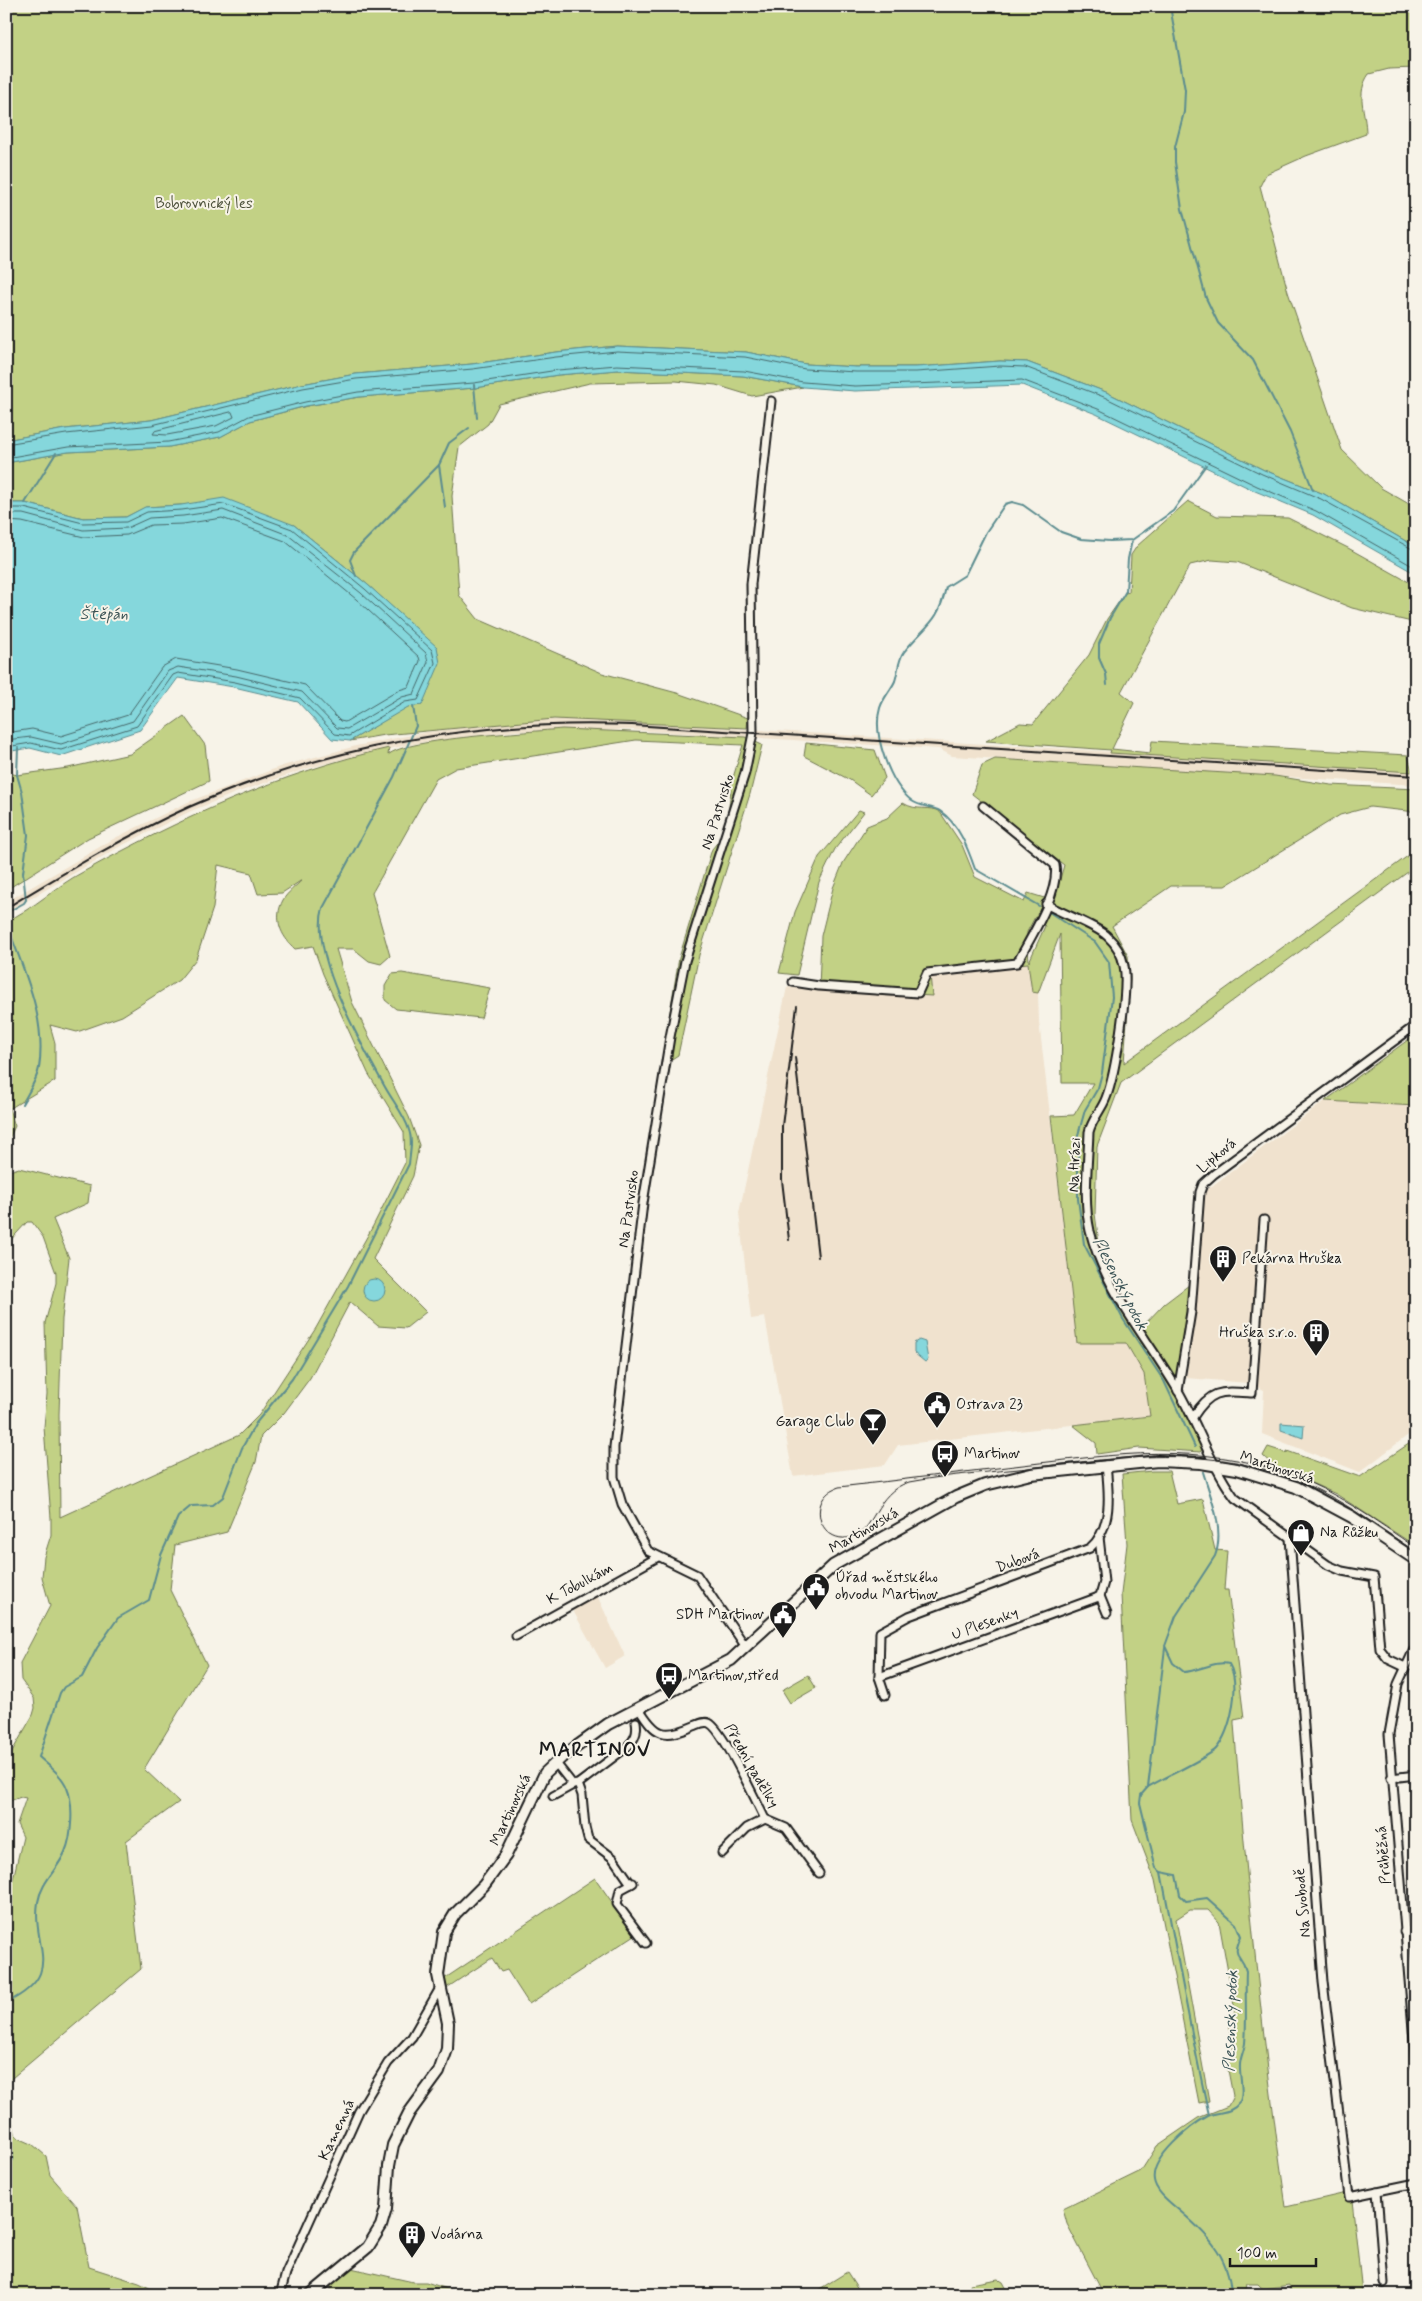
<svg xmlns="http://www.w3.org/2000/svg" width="1422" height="2301" viewBox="0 0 1422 2301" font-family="Mynerve,sans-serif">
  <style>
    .built { fill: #f0e2ce }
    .green { fill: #c2d185; stroke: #6f7650; fill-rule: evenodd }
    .water { fill: #85d7dc; stroke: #5b8c8f }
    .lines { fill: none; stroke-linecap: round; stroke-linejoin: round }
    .shore { stroke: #466769; stroke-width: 1 }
    .stream { stroke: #5b8c8f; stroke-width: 2 }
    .street-casing { stroke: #1c1c1c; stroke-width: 11 }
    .secondary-casing { stroke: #1c1c1c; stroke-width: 14 }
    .street { stroke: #f7f3e8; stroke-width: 7 }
    .secondary { stroke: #f7f3e8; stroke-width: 10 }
    .tram { stroke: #1c1c1c; stroke-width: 1 }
    .rail { stroke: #1c1c1c; stroke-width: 2 }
    .labels { text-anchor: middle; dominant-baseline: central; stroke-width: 4; stroke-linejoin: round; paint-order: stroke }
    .park-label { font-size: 15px; fill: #4e523c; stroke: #f7f3e8 }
    .street-label { font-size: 15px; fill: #1c1c1c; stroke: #f7f3e8 }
    .poi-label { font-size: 15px; fill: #1c1c1c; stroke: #f7f3e8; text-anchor: start }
    .water-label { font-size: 16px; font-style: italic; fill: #3c5456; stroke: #f7f3e8 }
    .district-label { font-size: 20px; font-weight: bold; letter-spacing: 1px; fill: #1c1c1c; stroke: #f7f3e8 }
  </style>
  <rect width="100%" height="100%" fill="#f7f3e8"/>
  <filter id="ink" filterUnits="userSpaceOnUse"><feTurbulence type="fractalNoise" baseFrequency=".02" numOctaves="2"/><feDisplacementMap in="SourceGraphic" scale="10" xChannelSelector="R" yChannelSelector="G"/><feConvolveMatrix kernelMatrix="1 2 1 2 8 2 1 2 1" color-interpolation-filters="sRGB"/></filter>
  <g filter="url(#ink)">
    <!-- built -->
    <g class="built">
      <polygon points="585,719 1416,771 1416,785 952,756 939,749 632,730 516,731 429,741 358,755 309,768 238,792 191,811 119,847 6,913 6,902 115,838 188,802 282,766 356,746 427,732 536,720"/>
      <polygon points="1029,963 1032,992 1038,993 1039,1022 1077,1342 1126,1343 1144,1374 1150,1416 898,1445 885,1465 793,1476 765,1317 751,1319 739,1213 787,987 931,996 929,974"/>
      <polygon points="1325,1101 1416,1106 1416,1429 1360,1472 1262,1434 1264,1390 1248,1383 1186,1378 1193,1332 1204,1192"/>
      <polygon points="596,1593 625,1656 605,1668 571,1607"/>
    </g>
    <!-- green -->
    <g class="green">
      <path d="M6 6H1416V68L1389 69 1369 74C1355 94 1366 111 1366 134L1306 156 1266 174 1260 186 1288 292 1342 450 1381 488 1416 508V547L1324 494 1264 470 1106 392 1027 362 1000 361 916 367H856L806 364 746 352 617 346 556 352 472 364 356 374 302 384 151 420 65 429 6 440Z"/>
      <polygon points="618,370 743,376 803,387 752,396 716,385 676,381 590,383 499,404 488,424 459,447 452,496 459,595 478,619 602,673 677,693 748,718 747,728 554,719 384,735 350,741 408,706 422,705 437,648 368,585 294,525 181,505 146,507 126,517 83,518 25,503 6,503 6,463 68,452 169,447 220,437 250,421 307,406 359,397 475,388 558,375"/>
      <polygon points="1188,501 1217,516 1288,518 1348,548 1416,586 1416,623 1352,608 1237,562 1212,560 1190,565 1121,692 1134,703 1112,749 1150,753 1152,741 1408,755 1412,772 1110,753 1111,750 986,741 1020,723 1033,724 1089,655 1107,619 1125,593 1129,592 1131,555 1137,546"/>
      <polygon points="184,716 205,745 209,781 88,838 6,890 6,772 17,775 68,768 130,754"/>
      <path d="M562 729 745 737 762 745 750 794 699 955 678 1055 661 1066 679 958 712 849 726 832 732 781 743 745 636 740 456 768 436 779 372 893 390 956 381 964 369 961 354 949H336L352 1002 409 1117 419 1145 413 1176 373 1259 426 1312 406 1328 378 1326 350 1302 310 1378 284 1413 261 1436 256 1462 227 1532 175 1545 170 1590 207 1665 144 1769 179 1802 126 1841 141 1969 6 2083V1893L13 1879 23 1837 17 1824 26 1798 21 1797 6 1802V1762L33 1715 35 1708 34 1698 21 1680 20 1663 50 1606 42 1577 44 1557 51 1535V1518L44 1427 47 1394 45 1323 56 1283V1273L43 1237 32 1222H27L6 1245V1172L19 1168 90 1186 88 1203 53 1219 69 1258 62 1319 59 1414 60 1517 239 1435 259 1415 316 1328 373 1226 405 1163 404 1132 368 1073 323 974 313 946 295 949C281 936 273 919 283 900 287 893 296 886 302 880L282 893 258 894 251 873 218 865 213 908 196 959 179 980 122 1016 77 1032 50 1025 55 1043V1081L9 1109 15 1126 6 1145V921C34 909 56 886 83 872 179 819 282 772 389 748L388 755C406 738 531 732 562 729Z"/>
      <polygon points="806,743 875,750 885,778 871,795 850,780 804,756"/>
      <path d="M995 759 1275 776 1331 785 1416 789V812L1370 807 1340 815 1225 886H1171L1112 926 1128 956 1130 978 1124 1063 1416 850V866L1121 1083 1097 1146 1095 1214 1101 1258 1141 1328 1164 1304 1189 1285 1186 1360 1177 1384 1202 1444 1201 1452 1139 1448 1097 1454 1096 1443 1073 1425 1150 1416 1144 1374 1126 1343H1077L1051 1116 1074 1115 1093 1083H1062L1060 934 1038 993 1032 992 1028 963 930 974 932 996 819 989 821 936 833 888 843 863 867 826 887 818 903 803C917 812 929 805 940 812L962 845 975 877 1024 902 1028 893 1054 901 1064 865 972 794 982 765ZM1035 917 1045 926 1029 962 1027 932Z"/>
      <polygon points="859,810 864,812 835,849 819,882 797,975 779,973 795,912 819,857"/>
      <polygon points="402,973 490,988 481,1018 396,1009 385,1000 385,986 392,974"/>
      <polygon points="1416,1034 1416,1106 1325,1101"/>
      <polygon points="1416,1439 1416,1535 1411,1543 1336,1494 1275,1467 1263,1456 1268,1447 1287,1453 1287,1451 1360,1477"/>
      <path d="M1152 1471H1169L1177 1504 1203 1499 1215 1550 1227 1551 1224 1590H1228L1244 1718 1234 1720V1724C1247 1886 1263 2046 1286 2207L1346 2193 1348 2200H1352L1362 2293 1365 2295H1291L1289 2285 1263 2289 1258 2284H1247L1245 2295H1108L1101 2289 1067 2224 1063 2209 1141 2171 1157 2146 1198 2118 1228 2106 1233 2096 1227 2065 1234 2054 1229 2022 1235 2011 1219 1922 1208 1910H1190L1176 1919 1209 2101 1199 2103 1155 1880 1132 1820 1121 1594 1127 1544 1122 1474Z"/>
      <polygon points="808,1675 816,1688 790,1703 782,1690"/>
      <polygon points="595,1878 635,1935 529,2004 507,1970 501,1972 492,1958 445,1989 444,1979"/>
      <polygon points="6,2094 16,2137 32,2144 46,2156 50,2175 77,2206 89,2267 139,2283 164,2295 8,2295 6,2278"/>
      <polygon points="351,2268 413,2282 426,2282 466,2295 331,2295 331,2285"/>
      <polygon points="847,2272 862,2295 810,2295"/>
      <polygon points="998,2279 1003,2282 1010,2295 966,2295 971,2294 970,2284"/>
    </g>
    <!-- water -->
    <g class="water">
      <polygon points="617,346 746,352 806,364 856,367 916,367 1000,361 1027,362 1106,392 1264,470 1324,494 1416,547 1416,574 1313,515 1255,491 1096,414 1022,385 855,391 803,387 743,376 618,370 558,375 475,388 359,397 306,406 250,421 220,437 169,447 68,452 6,463 6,440 65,429 151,420 302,384 356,374 472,364 556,352"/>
      <polygon points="224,498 294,525 368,585 437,647 440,663 422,705 408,707 350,741 332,739 298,702 234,687 178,678 140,730 61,756 30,748 6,752 6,503 25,503 83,518 126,517 145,507 181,505"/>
      <circle cx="374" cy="1290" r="11"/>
      <polygon points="919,1340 925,1342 928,1360 925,1362 914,1353 914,1343"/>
      <polygon points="1281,1423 1304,1425 1303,1438 1281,1430"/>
    </g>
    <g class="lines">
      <!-- shore -->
      <g class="shore">
        <polygon points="232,412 234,417 216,426 167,435 153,434 155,431"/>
        <polyline points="6,444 66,434 152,425 303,388 356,379 473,369 556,357 617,351 745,357 805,369 856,372 916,372 1000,366 1025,367 1104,397 1262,474 1321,499 1416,551"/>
        <polyline points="6,458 68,447 168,442 219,432 249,416 305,402 358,392 474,383 558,370 617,365 744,371 803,382 855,386 1022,380 1098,409 1257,486 1316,511 1416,568"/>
        <polyline points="6,508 24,508 83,523 126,522 147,512 182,510 224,504 292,529 365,589 432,650 435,663 418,700 405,702 349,736 335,734 300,698 235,682 178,673 173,675 137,726 61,750 31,743 6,747"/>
        <polyline points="6,514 23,514 83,530 127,528 149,518 183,516 223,510 288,535 361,593 426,653 428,662 414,694 402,697 347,729 337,728 302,692 236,676 178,667 168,671 133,721 61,744 31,737 6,740"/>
        <polyline points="6,521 22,522 84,537 127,535 151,525 183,524 222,518 285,541 356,599 419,657 420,661 409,687 399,690 345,722 340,721 305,685 237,669 176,659 162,667 128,715 61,736 32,729 6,733"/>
      </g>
      <!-- stream -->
      <g class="stream">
        <polyline points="1170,6 1185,90 1184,112 1175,147 1175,162 1182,209 1206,298 1218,323 1253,360 1290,432 1313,490"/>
        <polyline points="474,385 477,418"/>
        <polyline points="439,465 445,507"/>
        <polyline points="25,503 56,453"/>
        <polyline points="356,576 350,560 354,552 439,465 449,443 469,428"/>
        <polyline points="1107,685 1106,674 1099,658 1099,644 1110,618 1126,591 1128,559 1132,540"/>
        <path d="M1039 906 975 869C968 849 959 824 940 811 932 806 920 807 912 801 890 784 872 735 880 708 883 698 891 690 895 681 898 672 898 660 904 652 926 624 938 625 946 587L965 575 986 532 1005 504 1012 502 1023 505 1061 532 1081 539 1110 541 1132 540 1173 511 1206 465"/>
        <polyline points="1049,912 1095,942 1109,962 1112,997 1102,1073 1098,1088 1085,1110 1078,1135 1078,1199 1084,1244 1123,1319 1164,1381 1195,1447"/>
        <polyline points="6,913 24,903 26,900 23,873 28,835 22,792 17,775 18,748"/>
        <path d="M6 922C23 969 47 1017 39 1068 37 1080 28 1093 22 1104"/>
        <path d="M1203 1472C1211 1498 1225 1530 1215 1556L1176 1616 1165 1646 1173 1663 1184 1672C1199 1671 1217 1660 1229 1664 1241 1684 1231 1731 1216 1749 1210 1756 1160 1780 1148 1787L1141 1795 1140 1803 1156 1868 1161 1872 1176 1875 1180 1895 1186 1901 1207 1898 1236 1924 1241 1936C1231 1960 1241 1951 1246 1971 1245 1995 1247 2020 1245 2043 1244 2051 1240 2058 1240 2065 1239 2076 1245 2094 1239 2103 1231 2114 1219 2111 1208 2116 1191 2125 1150 2158 1154 2180 1155 2190 1167 2200 1174 2206 1204 2231 1230 2254 1231 2295"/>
        <polyline points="1148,1787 1165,1648"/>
        <path d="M1161 1872C1177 1953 1191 2035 1209 2115"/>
        <path d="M6 2003C67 1973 31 1948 38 1902 41 1882 58 1869 65 1852 72 1836 74 1804 67 1788 62 1775 49 1766 39 1757L60 1693 64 1687 82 1677 97 1648 118 1618 149 1600 161 1555 178 1517 191 1506 213 1505 223 1497 242 1448 256 1423 292 1379 348 1286 409 1164C410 1153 413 1141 409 1130 405 1116 392 1100 385 1087 362 1046 309 953 323 908L394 777 416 726 413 706"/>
        <polyline points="6,2129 13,2160"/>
      </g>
      <defs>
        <g id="street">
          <path d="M1046 904C1062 914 1096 925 1107 936 1116 944 1122 955 1124 966 1129 989 1115 1076 1106 1098 1101 1111 1092 1119 1089 1132 1088 1164 1083 1200 1090 1231 1105 1291 1150 1341 1180 1394 1199 1428 1212 1467 1235 1498L1328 1565 1342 1571 1374 1577 1380 1649 1388 1659 1405 1667"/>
          <path d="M793 982 819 986 918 993 927 973 1017 963C1030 938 1060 893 1055 865L983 806"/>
          <polyline points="1178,1391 1191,1312 1200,1192 1203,1184 1214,1174 1416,1025"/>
          <path d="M1193 1417C1211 1389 1221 1391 1252 1393L1264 1220"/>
          <polyline points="1290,1538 1323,1982 1349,2197 1416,2183"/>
          <polyline points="1100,1596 1107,1613"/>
          <polyline points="516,1636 658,1557"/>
          <polyline points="1416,1645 1398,1684 1389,1734 1416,2066"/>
          <polyline points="746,1647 697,1575 648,1551 622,1504 614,1477 614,1447 643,1203 670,1037 685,961 745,773 753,733 751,584 771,401"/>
          <polyline points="879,1677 1096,1598 1100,1596 1104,1582 1099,1537"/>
          <path d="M885 1695 879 1677 880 1632 909 1616 1090 1548C1113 1528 1109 1492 1106 1465"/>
          <path d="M639 1708C656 1736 664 1739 694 1726 699 1724 704 1721 709 1723 722 1728 757 1803 765 1819L786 1828 819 1873"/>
          <polyline points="555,1762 573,1785"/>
          <polyline points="1391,1778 1416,1775"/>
          <polyline points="578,1784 582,1795 585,1827 588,1839 613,1858 631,1884"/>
          <path d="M553 1796 573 1785 578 1784 627 1747C635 1740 638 1733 636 1722"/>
          <polyline points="722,1853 747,1828 765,1819"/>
          <polyline points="633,1883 620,1890 617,1904 646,1943"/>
          <polyline points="1404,1932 1416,1929"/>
          <polyline points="1377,2191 1384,2283"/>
          <polyline points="280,2295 286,2273 359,2111 388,2063 412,2037 440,1988"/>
        </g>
        <polyline id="secondary" points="310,2295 368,2247 381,2226 386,2209 389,2166 393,2145 409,2113 439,2072 447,2049 448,2023 438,1975 444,1932 455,1914 484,1885 506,1855 545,1773 562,1757 608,1724 731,1660 834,1565 956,1497 985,1485 1031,1474 1158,1461 1201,1463 1237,1469 1296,1487 1352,1517 1416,1560"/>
      </defs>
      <!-- street casing -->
      <use href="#street" class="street-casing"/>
      <!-- secondary casing -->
      <use href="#secondary" class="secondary-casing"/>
      <!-- street -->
      <use href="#street" class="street"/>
      <!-- secondary -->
      <use href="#secondary" class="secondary"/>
      <!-- tram -->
      <path class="tram" d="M1416 1548C1375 1520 1335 1491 1289 1474 1198 1442 1116 1454 1023 1465 962 1472 901 1480 839 1487 805 1498 819 1546 852 1537 875 1532 874 1493 909 1482 951 1474 995 1472 1037 1467 1137 1455 1226 1444 1320 1491 1354 1508 1384 1531 1416 1552"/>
      <!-- rail -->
      <g class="rail">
        <path d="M6 908C66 872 125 836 189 807 328 745 480 719 632 725L1416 776"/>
        <polyline points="795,1057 818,1257"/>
        <polyline points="789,1240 782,1180 782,1126 797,1006"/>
      </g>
    </g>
  </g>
  <!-- icons -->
  <defs>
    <symbol id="building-pin" viewBox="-11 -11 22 30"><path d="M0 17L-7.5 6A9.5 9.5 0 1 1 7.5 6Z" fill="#1c1c1c" stroke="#f7f3e8"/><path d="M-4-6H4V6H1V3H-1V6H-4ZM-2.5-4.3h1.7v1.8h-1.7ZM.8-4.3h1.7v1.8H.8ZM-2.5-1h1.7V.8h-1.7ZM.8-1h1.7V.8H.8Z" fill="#fff"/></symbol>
    <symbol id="civic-pin" viewBox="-11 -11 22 30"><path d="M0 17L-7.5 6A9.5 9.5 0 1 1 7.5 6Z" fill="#1c1c1c" stroke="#f7f3e8"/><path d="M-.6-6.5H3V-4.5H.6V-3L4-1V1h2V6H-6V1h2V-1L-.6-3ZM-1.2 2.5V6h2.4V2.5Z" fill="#fff"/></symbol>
    <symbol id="bar-pin" viewBox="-11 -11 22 30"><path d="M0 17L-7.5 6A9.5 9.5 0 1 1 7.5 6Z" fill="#1c1c1c" stroke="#f7f3e8"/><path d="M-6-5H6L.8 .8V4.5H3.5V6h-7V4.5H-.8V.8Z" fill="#fff"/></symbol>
    <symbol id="bus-pin" viewBox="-11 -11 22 30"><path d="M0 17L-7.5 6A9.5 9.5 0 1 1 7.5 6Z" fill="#1c1c1c" stroke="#f7f3e8"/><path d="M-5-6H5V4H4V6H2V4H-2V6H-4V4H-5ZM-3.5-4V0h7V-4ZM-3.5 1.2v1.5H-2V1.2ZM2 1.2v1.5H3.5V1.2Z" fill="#fff"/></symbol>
    <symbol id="shop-pin" viewBox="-11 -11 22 30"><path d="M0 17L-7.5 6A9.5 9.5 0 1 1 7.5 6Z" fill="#1c1c1c" stroke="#f7f3e8"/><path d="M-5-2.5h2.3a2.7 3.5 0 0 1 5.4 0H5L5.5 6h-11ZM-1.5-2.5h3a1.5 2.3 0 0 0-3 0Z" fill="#fff"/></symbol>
  </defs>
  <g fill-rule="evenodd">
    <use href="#building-pin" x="1207" y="1243" width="32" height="43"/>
    <use href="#building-pin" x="1300" y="1317" width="32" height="43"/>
    <use href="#civic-pin" x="921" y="1389" width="32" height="43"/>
    <use href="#bar-pin" x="857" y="1406" width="32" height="43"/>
    <use href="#bus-pin" x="929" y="1438" width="32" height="43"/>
    <use href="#shop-pin" x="1285" y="1517" width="32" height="43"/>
    <use href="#civic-pin" x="800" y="1571" width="32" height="43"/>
    <use href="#civic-pin" x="767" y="1599" width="32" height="43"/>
    <use href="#bus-pin" x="653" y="1660" width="32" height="43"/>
    <use href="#building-pin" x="396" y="2219" width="32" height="43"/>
  </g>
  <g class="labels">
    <!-- park labels -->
    <g class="park-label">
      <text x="204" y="204">Bobrovnický les</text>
    </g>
    <!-- street labels -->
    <g class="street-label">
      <text transform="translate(718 812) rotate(-72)">Na Pastvisko</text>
      <text transform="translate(1217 1156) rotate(-40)">Lipková</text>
      <text transform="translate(1075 1165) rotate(-88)">Na Hrázi</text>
      <text transform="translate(629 1209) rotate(-82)">Na Pastvisko</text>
      <text transform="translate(1277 1468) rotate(18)">Martinovská</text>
      <text transform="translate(864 1531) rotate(-30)">Martinovská</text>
      <text transform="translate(1018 1561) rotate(-20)">Dubová</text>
      <text transform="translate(580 1584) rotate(-28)">K Tobulkám</text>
      <text transform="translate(985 1624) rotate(-20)">U Plesenky</text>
      <text transform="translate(751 1766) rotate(60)">Přední padělky</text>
      <text transform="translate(511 1810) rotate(-65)">Martinovská</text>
      <text transform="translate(1384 1855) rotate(-95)">Průběžná</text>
      <text transform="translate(1303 1903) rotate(-95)">Na Svobodě</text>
      <text transform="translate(337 2130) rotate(-65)">Kamenná</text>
    </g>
    <!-- poi labels -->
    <g class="poi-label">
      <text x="1242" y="1259">Pekárna Hruška</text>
      <text x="1297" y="1333" text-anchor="end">Hruška s.r.o.</text>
      <text x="956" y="1405">Ostrava 23</text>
      <text x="854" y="1422" text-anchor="end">Garage Club</text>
      <text x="964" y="1454">Martinov</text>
      <text x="1320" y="1533">Na Růžku</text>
      <text x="835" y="1578">Úřad městského<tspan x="835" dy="17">obvodu Martinov</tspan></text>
      <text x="764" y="1615" text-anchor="end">SDH Martinov</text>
      <text x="688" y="1676">Martinov,střed</text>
      <text x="431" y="2235">Vodárna</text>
    </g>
    <!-- water labels -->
    <g class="water-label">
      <text x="104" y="614">Štěpán</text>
      <text transform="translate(1120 1284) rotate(63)">Plesenský potok</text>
      <text transform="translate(1231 2021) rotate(-88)">Plesenský potok</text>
    </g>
    <!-- district labels -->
    <g class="district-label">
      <text x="595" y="1750">MARTINOV</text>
    </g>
  </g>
  <!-- margin -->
  <rect width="1422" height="2301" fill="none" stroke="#f7f3e8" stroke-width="25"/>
  <rect x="12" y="12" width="1397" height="2276" fill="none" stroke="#1c1c1c" stroke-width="2" filter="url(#ink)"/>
  <!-- scale -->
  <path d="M1230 2258v8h86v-8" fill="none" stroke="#1c1c1c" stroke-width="2.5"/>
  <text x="1237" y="2258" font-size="15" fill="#1c1c1c" stroke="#f7f3e8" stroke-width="4" paint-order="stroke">100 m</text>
</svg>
